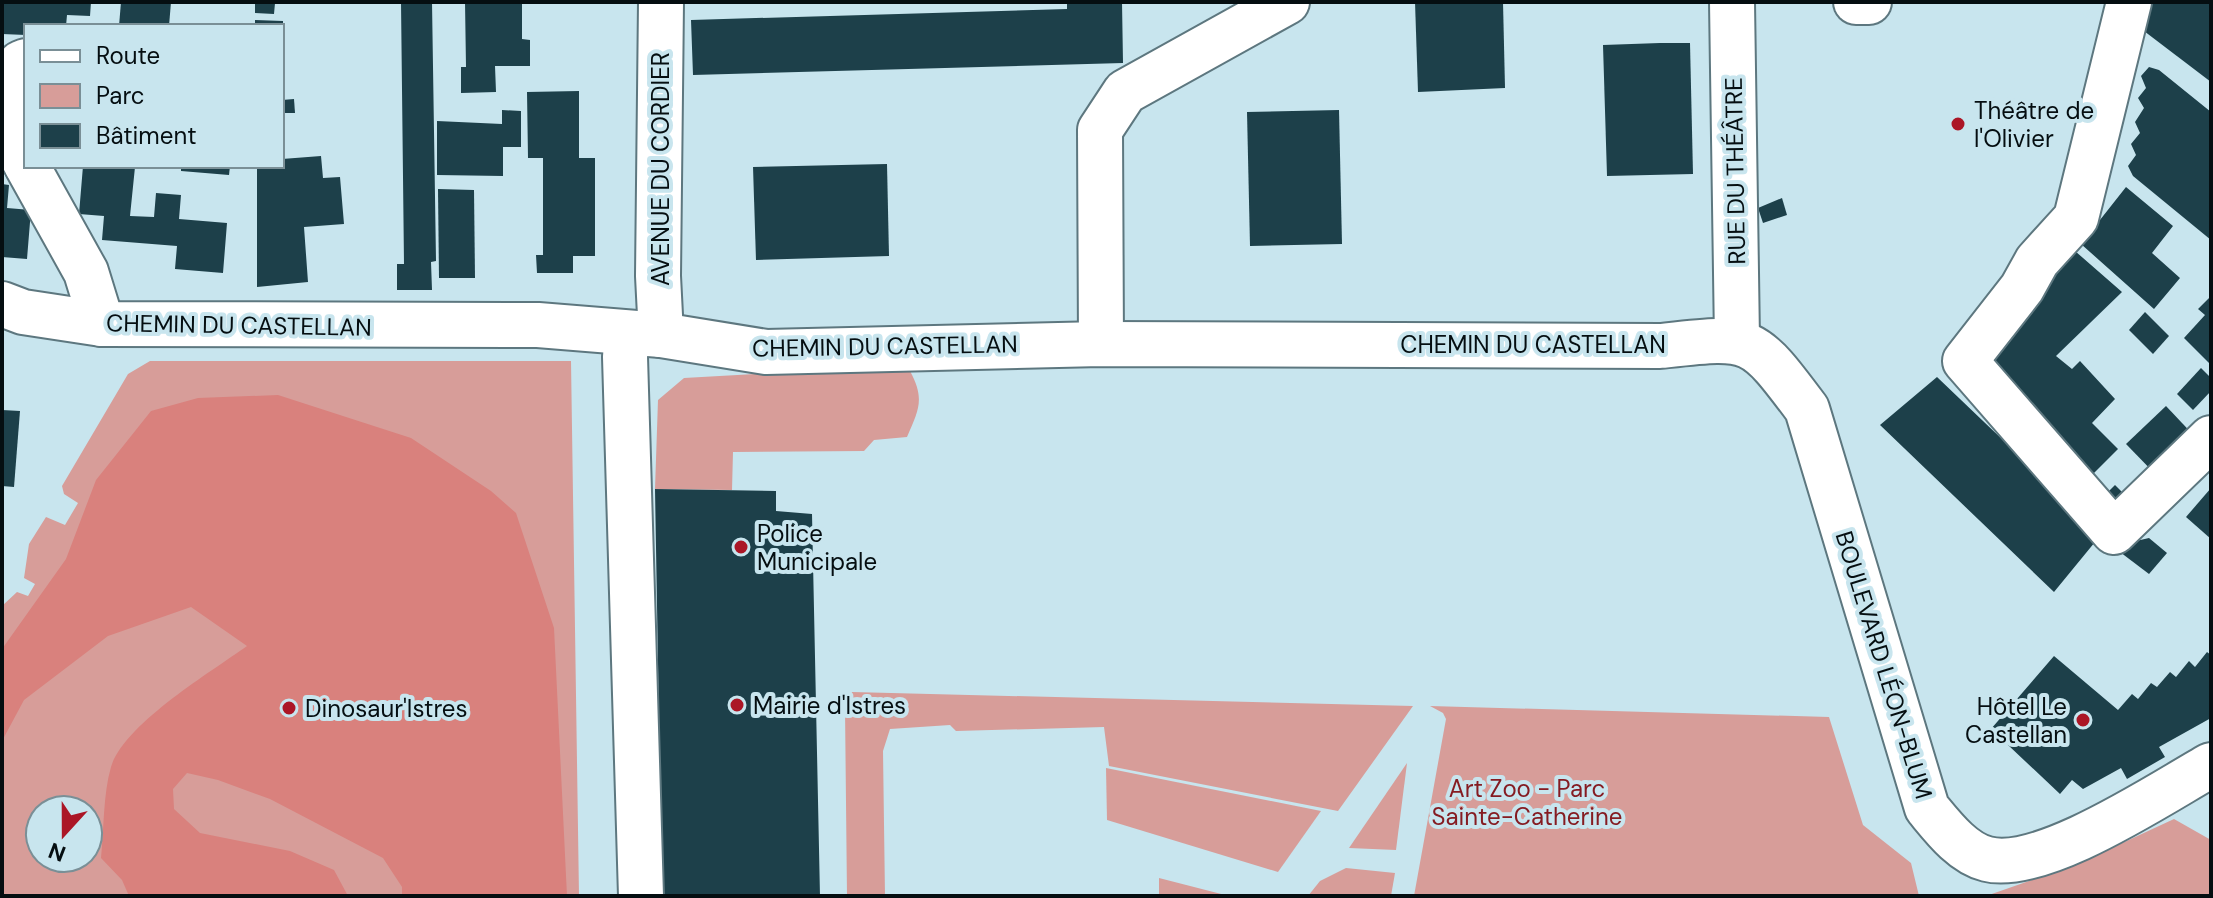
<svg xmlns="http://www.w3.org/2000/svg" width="2213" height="898" viewBox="0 0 2213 898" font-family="'DM Sans',sans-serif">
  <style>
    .green { fill: #d79d99; fill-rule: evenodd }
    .forest { fill: #d9817d }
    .building { fill: #1d404a }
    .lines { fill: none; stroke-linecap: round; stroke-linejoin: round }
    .minor-casing { stroke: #5d777f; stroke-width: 48 }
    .minor { stroke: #fff; stroke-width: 44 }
    .poi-dot { fill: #ab1626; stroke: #c8e5ee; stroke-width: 3 }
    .labels { text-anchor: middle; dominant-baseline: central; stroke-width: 8; stroke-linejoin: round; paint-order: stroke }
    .poi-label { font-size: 24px; fill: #050e11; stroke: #c8e5ee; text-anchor: start }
    .street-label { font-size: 24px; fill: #050e11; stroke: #c8e5ee }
    .park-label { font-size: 24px; fill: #851c22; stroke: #c8e5ee }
  </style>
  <rect width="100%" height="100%" fill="#c8e5ee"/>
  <!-- green -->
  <g class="green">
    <path d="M150 361H571L579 896H2V606L17 592 28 596 35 584 24 578 29 544 46 517 65 525 78 503 64 494 62 486 128 374ZM40 810H88V858H40Z"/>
    <path d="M879 367 910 371C925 399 919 409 907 437L874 440 864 451 733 452 732 490 655 489 658 400 684 378Z"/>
    <polygon points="852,692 1413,706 1338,811 1109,766 1104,727 956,731 950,725 890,729 883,751 885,896 847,896 845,708"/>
    <polygon points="1430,706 1829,717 1863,825 1911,863 1919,896 1414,896 1446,719 1443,713"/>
    <polygon points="1407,763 1396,850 1349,848"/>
    <polygon points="1106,768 1321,811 1278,872 1107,820"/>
    <polygon points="2174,819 2211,840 2211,896 1986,896 2075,865"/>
    <polygon points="1346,868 1395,873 1391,896 1308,896 1320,881"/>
    <polygon points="1159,878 1229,896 1159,896"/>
  </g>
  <!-- forest -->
  <path class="forest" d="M278 395 411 438 491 491 516 513 554 628 567 896H402V887L383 858 270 799 218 780 187 773 173 789 174 809 200 833 290 851 334 870 348 896H129L122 880 101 858C104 830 103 794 111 767 124 724 211 672 247 646L191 607 108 636 24 700 2 741V649L66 559 96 480 151 411 198 398Z"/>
  <!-- building -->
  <g class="building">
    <polygon points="2,2 91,2 90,16 67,15 66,26 26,26 26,35 2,34"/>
    <polygon points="121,2 171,2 169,26 119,26"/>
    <polygon points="401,2 432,2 436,261 431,262 432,290 397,290 397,264 404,264"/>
    <polygon points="465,2 522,2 522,39 530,40 530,66 495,66 496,92 461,93 461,67 466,67"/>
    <polygon points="1067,2 1122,2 1123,63 693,75 691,20 1067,9"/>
    <polygon points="1415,2 1503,2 1505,88 1418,92"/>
    <polygon points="2148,2 2211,2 2211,82 2144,31"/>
    <polygon points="255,3 275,3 274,14 255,13"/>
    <polygon points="255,20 283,21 283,26 255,26"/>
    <polygon points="1660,43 1690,43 1693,174 1607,176 1603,45"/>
    <polygon points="2149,67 2159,70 2211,112 2211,240 2133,176 2128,166 2136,155 2131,144 2140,133 2135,122 2144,108 2138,98 2146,88 2141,76"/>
    <polygon points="579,91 579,158 595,158 595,256 573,256 573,273 537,273 536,255 543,255 543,158 528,158 527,92"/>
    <polygon points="294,99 295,113 282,113 282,100"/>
    <polygon points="502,110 521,111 521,147 503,147 503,176 437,175 437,121 502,124"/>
    <polygon points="1339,110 1342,244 1250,246 1247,112"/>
    <polygon points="321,156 323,178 340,177 344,224 304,227 308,282 257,287 257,167 282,166 282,159"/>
    <polygon points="887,164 889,256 756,260 753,167"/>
    <polygon points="83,166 135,167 130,216 154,217 156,193 181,195 179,219 227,223 223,273 175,269 177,246 102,240 104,216 79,214"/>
    <polygon points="181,166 230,166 229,175 181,171"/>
    <polygon points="2,184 9,185 7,208 31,210 27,259 2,257"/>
    <polygon points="2126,187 2173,226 2152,253 2180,278 2154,309 2081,244"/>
    <polygon points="438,189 474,190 475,278 439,278"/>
    <polygon points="1782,198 1787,215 1763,223 1758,208"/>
    <polygon points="2075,251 2122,292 2056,356 2072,369 2080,361 2115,399 2092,423 2118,449 2085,482 1986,355"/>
    <polygon points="2211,296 2211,365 2184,338 2205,315 2198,309"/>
    <polygon points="2145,312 2169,336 2153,354 2129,330"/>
    <polygon points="2201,368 2211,378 2211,391 2193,410 2177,394"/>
    <polygon points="1937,377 2073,507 2104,531 2054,592 1880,425"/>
    <polygon points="2166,406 2199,441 2160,479 2126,444"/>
    <polygon points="2,410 20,411 14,487 2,486"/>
    <polygon points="2115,485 2134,504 2101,499"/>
    <polygon points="2211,488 2211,539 2186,517"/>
    <polygon points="655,489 776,491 776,511 812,514 820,896 662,896"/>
    <polygon points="2149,538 2167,553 2149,574 2116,549 2119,545"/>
    <polygon points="2207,652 2211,655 2211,718 2159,747 2165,757 2127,779 2121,768 2083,789 2072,780 2060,794 1991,729 2054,656 2118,710 2132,694 2138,699 2151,683 2157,687 2170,672 2176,677 2189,661 2195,667"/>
  </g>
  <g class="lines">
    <defs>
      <g id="minor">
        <polyline points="1732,2 1737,340"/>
        <polyline points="1856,2 1869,2"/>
        <polyline points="2129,2 2076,218 2037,261 2022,288 1965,361 2114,532 2211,438"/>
        <polyline points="26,61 21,63 10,135 26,164"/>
        <polyline points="27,166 86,272 102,324"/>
        <path d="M2 304 23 312 102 324 538 325 661 335 766 352 1101 344 1660 346C1752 336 1751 334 1807 409L1927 808C1942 826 1962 853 1987 859 2042 873 2161 793 2211 765"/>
        <polyline points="627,334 625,357 641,896"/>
        <polyline points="661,335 658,276 661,2"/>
        <polyline points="1101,344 1100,130 1125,92 1287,2"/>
      </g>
    </defs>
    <!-- minor casing -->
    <use href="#minor" class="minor-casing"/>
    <!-- minor -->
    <use href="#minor" class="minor"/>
  </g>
  <!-- markers -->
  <g class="poi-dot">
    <circle cx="1958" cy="124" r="8"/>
    <circle cx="741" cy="547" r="8"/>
    <circle cx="737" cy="705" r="8"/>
    <circle cx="289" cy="708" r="8"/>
    <circle cx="2083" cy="720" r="8"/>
  </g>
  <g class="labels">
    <!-- poi labels -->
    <g class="poi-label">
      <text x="1974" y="110">Théâtre de<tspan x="1974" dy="28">l'Olivier</tspan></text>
      <text x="757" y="533">Police<tspan x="757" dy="28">Municipale</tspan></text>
      <text x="753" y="705">Mairie d'Istres</text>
      <text x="2067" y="706" text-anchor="end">Hôtel Le<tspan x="2067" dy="28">Castellan</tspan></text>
      <text x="305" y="708">Dinosaur'Istres</text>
    </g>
    <!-- street labels -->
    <g class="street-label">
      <text transform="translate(660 169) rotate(-90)">AVENUE DU CORDIER</text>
      <text transform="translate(1735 171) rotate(-91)">RUE DU THÉÂTRE</text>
      <text transform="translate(239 325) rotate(1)">CHEMIN DU CASTELLAN</text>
      <text x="1533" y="344">CHEMIN DU CASTELLAN</text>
      <text transform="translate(885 346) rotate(-1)">CHEMIN DU CASTELLAN</text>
      <text transform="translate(1884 665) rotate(73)">BOULEVARD LÉON-BLUM</text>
    </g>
    <!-- park labels -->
    <g class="park-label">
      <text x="1527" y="788">Art Zoo - Parc<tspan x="1527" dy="28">Sainte-Catherine</tspan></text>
    </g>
  </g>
  <!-- border -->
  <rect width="2213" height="898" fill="none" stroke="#050e11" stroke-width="8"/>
  <!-- legend -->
  <rect x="24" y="24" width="260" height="144" fill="#c8e5ee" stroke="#7a8f96" stroke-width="2"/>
  <rect x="40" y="50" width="40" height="12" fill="#ffffff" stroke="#7a8f96" stroke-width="2"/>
  <text x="96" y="64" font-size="24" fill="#050e11">Route</text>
  <rect x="40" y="84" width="40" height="24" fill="#d79d99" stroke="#7a8f96" stroke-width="2"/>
  <text x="96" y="104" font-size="24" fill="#050e11">Parc</text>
  <rect x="40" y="124" width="40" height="24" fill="#1d404a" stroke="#7a8f96" stroke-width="2"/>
  <text x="96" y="144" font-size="24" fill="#050e11">Bâtiment</text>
  <!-- north arrow -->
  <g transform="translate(64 834) rotate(201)"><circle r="38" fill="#c8e5ee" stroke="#7a8f96" stroke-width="2"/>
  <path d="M0-6L14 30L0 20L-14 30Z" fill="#ab1626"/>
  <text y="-12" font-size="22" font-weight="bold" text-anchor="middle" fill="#050e11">N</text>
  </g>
</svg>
